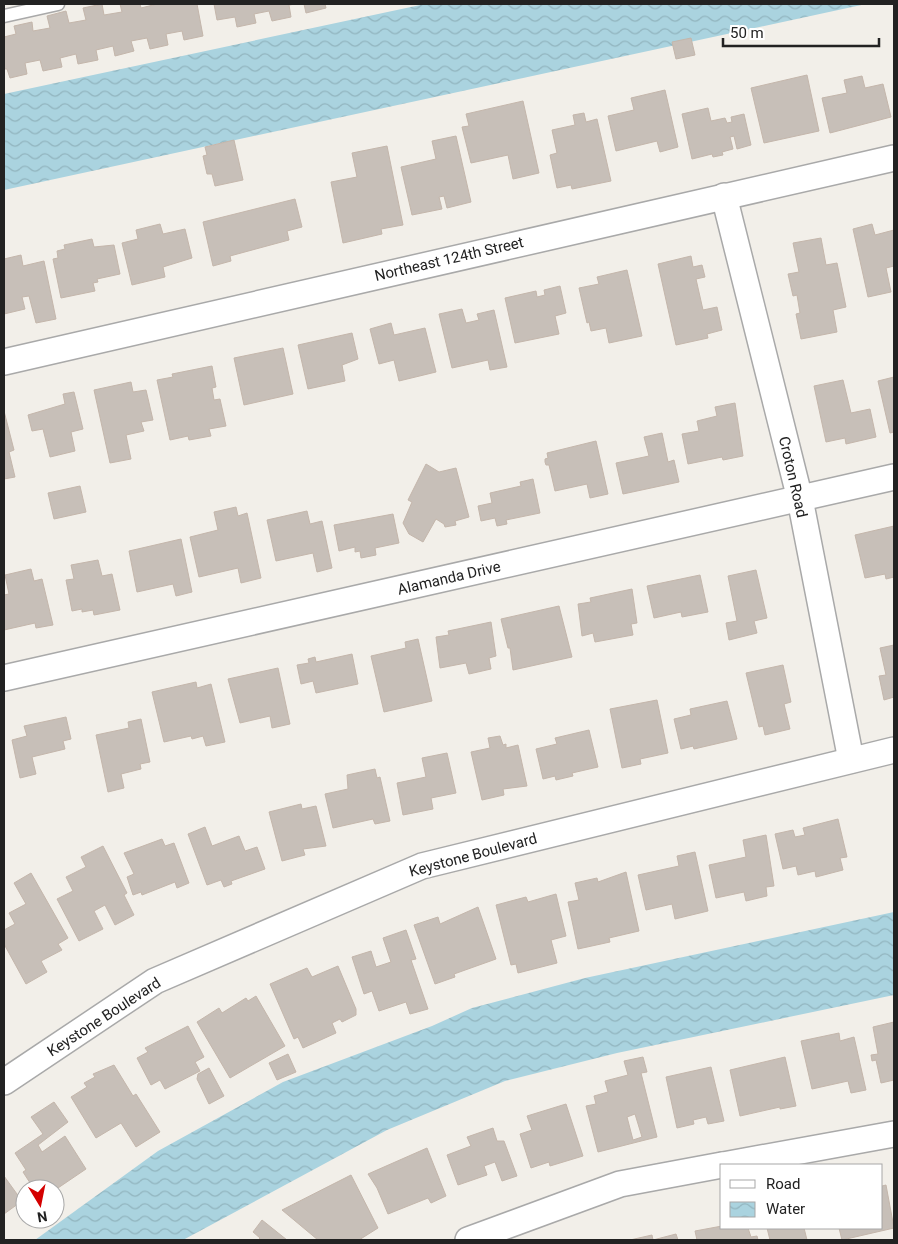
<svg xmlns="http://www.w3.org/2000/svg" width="898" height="1244" viewBox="0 0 898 1244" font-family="Roboto,sans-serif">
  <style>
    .water { fill: url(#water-waves) }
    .building { fill: #c7bfb8; stroke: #c4b6ab; fill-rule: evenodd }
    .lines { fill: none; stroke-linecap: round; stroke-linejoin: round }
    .lane-casing { stroke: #a9a9a9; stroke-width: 15 }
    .street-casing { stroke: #a9a9a9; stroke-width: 28 }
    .lane { stroke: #fff; stroke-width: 12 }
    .street { stroke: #fff; stroke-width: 25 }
    .labels { text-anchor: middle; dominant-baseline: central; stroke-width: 4; stroke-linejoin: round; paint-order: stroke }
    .street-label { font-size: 15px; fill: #222; stroke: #fff }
  </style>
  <defs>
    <pattern id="water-waves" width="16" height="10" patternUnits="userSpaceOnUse" patternTransform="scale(1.25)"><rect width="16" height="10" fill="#aad3df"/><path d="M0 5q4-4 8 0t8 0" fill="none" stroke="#92b5bf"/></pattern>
  </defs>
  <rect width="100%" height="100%" fill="#f2efe9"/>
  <!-- water -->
  <g class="water">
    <polygon points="425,4 866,4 4,190 4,94"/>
    <polygon points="894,912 894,995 617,1053 505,1081 387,1130 183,1240 35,1240 158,1151 283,1082 432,1026 472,1008 585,978"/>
  </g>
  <!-- building -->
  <g class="building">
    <polygon points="102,4 104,15 122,12 120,4 140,4 141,8 157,4 197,4 203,36 184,40 182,31 166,34 168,45 150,49 147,38 131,41 134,51 115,56 113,46 96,50 98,60 78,64 76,54 60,58 62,67 43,71 40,60 25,63 27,74 10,78 7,69 4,69 4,37 16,34 14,26 32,22 33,31 50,28 47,16 66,11 69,23 86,20 83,8"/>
    <polygon points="214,4 295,4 289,5 291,17 272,21 269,11 254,14 256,23 237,27 235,17 217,20"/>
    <polygon points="304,4 325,4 326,8 306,13"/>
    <polygon points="691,38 695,55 676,59 672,42"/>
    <polygon points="807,75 819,131 764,143 751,88"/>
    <polygon points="862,76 865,88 883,84 891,117 830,133 822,98 847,93 844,80"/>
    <polygon points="665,90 678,147 660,152 657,141 616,151 608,116 634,110 631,98"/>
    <polygon points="523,101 539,173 513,179 508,155 471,163 462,127 469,126 466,114"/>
    <polygon points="708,108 711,121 725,118 727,123 732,122 731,117 744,114 751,145 737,149 734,136 730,137 733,149 722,152 723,155 713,157 712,154 692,159 682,114"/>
    <polygon points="584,113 586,122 597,119 611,181 572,189 571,185 557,188 550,155 557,153 552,130 575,125 573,115"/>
    <polygon points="456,136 471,202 447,208 444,196 439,197 442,209 412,215 401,167 436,159 432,141"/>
    <polygon points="234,140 243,180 215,186 212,174 207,174 203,156 207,155 205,147"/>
    <polygon points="387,146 403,225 381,229 382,234 343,243 331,182 357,177 352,153"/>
    <polygon points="295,199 302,227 287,231 289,240 230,256 231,261 213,266 203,222"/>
    <polygon points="160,224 163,234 185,229 192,258 163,267 165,277 132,285 122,243 138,239 136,230"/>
    <polygon points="872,224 875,235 894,230 894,266 886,268 891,292 868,297 853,229"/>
    <polygon points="821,238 826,265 837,263 846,307 833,310 837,332 801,339 796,314 800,313 797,295 793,296 788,274 799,272 793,243"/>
    <polygon points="92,239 94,247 114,245 120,274 97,279 98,282 93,283 95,291 61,298 53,259 58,258 57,251 65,249 64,245"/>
    <polygon points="21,255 23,266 44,261 56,319 36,323 29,296 22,297 25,309 4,314 4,259"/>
    <polygon points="691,256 693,267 702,265 705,277 696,279 703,310 717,307 722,330 707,334 708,338 676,345 658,264"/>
    <polygon points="627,270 642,336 609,343 606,328 591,331 589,322 587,323 579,288 599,284 597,277"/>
    <polygon points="560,286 566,313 555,316 559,334 515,343 505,298 536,291 537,297 545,295 544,290"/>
    <polygon points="462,309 466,323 479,320 477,314 494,310 507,367 490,370 488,360 452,368 439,314"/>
    <polygon points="391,323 394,335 425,328 436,372 399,381 394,360 379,364 370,329"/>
    <polygon points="352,333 358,359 342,365 345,381 308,389 298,345"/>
    <polygon points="283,348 293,394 244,405 234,358"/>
    <polygon points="212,366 216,387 212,388 214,400 220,399 226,426 209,429 211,436 189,440 188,436 170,440 157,380 173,377 172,374"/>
    <polygon points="894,377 894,432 890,433 878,381"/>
    <polygon points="843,380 851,413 870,409 876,437 846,444 845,438 826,442 814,386"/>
    <polygon points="131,382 133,392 146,390 153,420 141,422 144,431 126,435 131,459 110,463 94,390"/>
    <polygon points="74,392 83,429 71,432 75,451 50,457 43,429 32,431 28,415 65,404 63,394"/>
    <polygon points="735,403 743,456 723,460 722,457 688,464 682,434 699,431 697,421 717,416 715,407"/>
    <polygon points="4,411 14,450 9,452 15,477 4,479"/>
    <polygon points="662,433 668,462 674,460 679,482 623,494 616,463 649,456 644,437"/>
    <polygon points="596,441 608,494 590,498 587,484 555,491 549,465 546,465 545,462 545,459 548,458 547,453"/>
    <polygon points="426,464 439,472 456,468 469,517 455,521 456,525 445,527 444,524 436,519 423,542 409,534 403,523 412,502 408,500"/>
    <polygon points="533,479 540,513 506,520 507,524 497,526 495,518 481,521 478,506 492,503 490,493 521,486 520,482"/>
    <polygon points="80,486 86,512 54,519 48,493"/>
    <polygon points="236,507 238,516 247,513 261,578 241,583 238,568 199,577 190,537 218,530 214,512"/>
    <polygon points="307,511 310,524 322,521 332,568 317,572 313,553 276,561 267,520"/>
    <polygon points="393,514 399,543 375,548 376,555 361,558 360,551 355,552 355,547 339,551 334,525"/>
    <polygon points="894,526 894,577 886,579 885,574 865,578 855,535"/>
    <polygon points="181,539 192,592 176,596 173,584 137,592 129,551"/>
    <polygon points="98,560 102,576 112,574 120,610 94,615 93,610 82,612 82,609 72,611 66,580 74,579 71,565"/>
    <polygon points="31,569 34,581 42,579 53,625 36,628 35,623 4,630 4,595 9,594 5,575"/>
    <polygon points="756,570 767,618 754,621 757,633 729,640 726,623 737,621 728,576"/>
    <polygon points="700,575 708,612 682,617 681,612 654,618 647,586"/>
    <polygon points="632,589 637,623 631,624 633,635 595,642 593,633 582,636 578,604 591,602 590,598"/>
    <polygon points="559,606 572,657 513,670 510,648 508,648 501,619"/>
    <polygon points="491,622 496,656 489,658 491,669 469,674 466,663 440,668 436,637 449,635 448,631"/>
    <polygon points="418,639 432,701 384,712 371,656 406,648 405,642"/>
    <polygon points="894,645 894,697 884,700 879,676 886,675 880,648"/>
    <polygon points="352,654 358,684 316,693 313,681 301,684 297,665 309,663 308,659 315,657 316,662"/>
    <polygon points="783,665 791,702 784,704 790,729 765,735 763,726 759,727 746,673"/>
    <polygon points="278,668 290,724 272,728 270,716 240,723 228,679"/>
    <polygon points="196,682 197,688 211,684 225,742 206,746 203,736 192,739 191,736 164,742 152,692"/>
    <polygon points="657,700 668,753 640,759 641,764 622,768 610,709"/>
    <polygon points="727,701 737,739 694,749 693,746 681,749 674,719 691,715 690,709"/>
    <polygon points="66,717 71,739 63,741 65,749 32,757 36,774 20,778 12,740 27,736 24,726"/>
    <polygon points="141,719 150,762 140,764 141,769 121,774 124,788 108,792 96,735 129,728 128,722"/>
    <polygon points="589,730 598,767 572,773 573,776 556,780 555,776 543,779 536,749 557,744 555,738"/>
    <polygon points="500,736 503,745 506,744 506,748 518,745 527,786 503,789 504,795 482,800 471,752 490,748 488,738"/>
    <polygon points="447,753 456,793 431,798 433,809 403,815 397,783 426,777 422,758"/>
    <polygon points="375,769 377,778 380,777 390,821 375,824 373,819 333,828 325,794 348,789 347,775"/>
    <polygon points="301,804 302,809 316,806 326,846 303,849 305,855 282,861 269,812"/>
    <polygon points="838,819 847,857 840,858 843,870 816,877 815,871 798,875 796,866 783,869 775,834 793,830 795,837 805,835 803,828"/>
    <polygon points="205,827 212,846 239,836 245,851 257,847 265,869 231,881 232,884 224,887 221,880 207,885 188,834"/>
    <polygon points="766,835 774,886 766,887 767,896 746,901 744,892 716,898 709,865 746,857 743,840"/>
    <polygon points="162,839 165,846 174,843 189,883 177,888 175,882 142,895 141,892 133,895 127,877 134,874 124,853"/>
    <polygon points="103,846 127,893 124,895 134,915 115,925 105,905 94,911 103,929 79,941 57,899 73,891 66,877 86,867 81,857"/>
    <polygon points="695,852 708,911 675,919 672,904 646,910 638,875 679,866 677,856"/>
    <polygon points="626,872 639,931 609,938 610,942 578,949 568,902 579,900 575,883 597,878 598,882"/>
    <polygon points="31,873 68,938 58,944 62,950 41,961 47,972 26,984 4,944 4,930 15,924 9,913 26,904 14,883"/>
    <polygon points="556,894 566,936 551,940 557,963 518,973 516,964 511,965 496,905 526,897 528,902"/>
    <polygon points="478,907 496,959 454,974 455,977 435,984 414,925 438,917 440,924"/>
    <polygon points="406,930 416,959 411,960 428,1009 410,1014 406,1002 379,1011 372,991 364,994 352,957 371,951 376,967 391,962 383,938"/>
    <polygon points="338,966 356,1009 356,1015 342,1022 340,1019 332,1023 336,1033 303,1048 298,1037 294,1039 270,984 307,968 312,977"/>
    <polygon points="256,996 285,1046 230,1078 197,1022 219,1008 222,1013 246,998 248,1001"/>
    <polygon points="894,1022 894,1080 881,1083 876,1060 872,1061 871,1055 878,1054 873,1027"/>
    <polygon points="188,1026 204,1057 195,1062 200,1071 165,1089 160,1080 151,1085 137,1058 148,1052 145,1048"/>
    <polygon points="839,1033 840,1041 854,1037 866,1090 851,1093 848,1081 812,1089 801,1041"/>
    <polygon points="288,1054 296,1072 277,1080 269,1063"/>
    <path d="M643 1057 647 1072 641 1073 657 1137 598 1152 586 1106 596 1104 594 1096 608 1092 605 1081 628 1075 624 1061ZM635 1114 642 1137 633 1140 627 1117Z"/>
    <polygon points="785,1057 796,1106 780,1109 780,1107 740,1116 730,1070"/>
    <polygon points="114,1065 133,1096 136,1094 160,1132 136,1147 121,1123 96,1138 71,1097 87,1087 84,1083 95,1077 93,1074"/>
    <polygon points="711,1067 724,1121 708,1124 706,1117 693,1120 694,1124 677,1128 666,1077"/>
    <polygon points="209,1068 224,1096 209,1104 197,1079 198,1074"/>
    <polygon points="54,1102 68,1122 38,1145 42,1152 65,1136 86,1169 55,1190 34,1189 23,1172 26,1170 15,1153 43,1134 31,1117"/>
    <polygon points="566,1104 583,1156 550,1166 549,1162 531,1168 520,1134 532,1130 527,1116"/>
    <polygon points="493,1128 497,1141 504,1141 517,1176 502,1181 495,1162 484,1166 487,1175 458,1185 447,1155 471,1146 467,1137"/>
    <polygon points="427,1148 446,1196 431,1203 428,1198 388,1214 377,1188 368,1174"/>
    <polygon points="351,1175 378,1228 359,1240 318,1240 282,1210"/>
    <polygon points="4,1176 22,1201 4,1214"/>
    <polygon points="886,1185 894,1228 842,1240 839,1228 882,1228 882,1186"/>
    <polygon points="262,1220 287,1240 258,1240 260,1238 253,1232"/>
    <polygon points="722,1226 722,1228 748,1228 751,1237 757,1236 758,1240 697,1240 695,1231"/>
    <polygon points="767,1228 804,1228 807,1240 770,1240"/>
    <polygon points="676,1234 678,1240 630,1240 652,1235 653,1240"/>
  </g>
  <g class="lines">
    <defs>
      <polyline id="lane" points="4,16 58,4"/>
      <g id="street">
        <polyline points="724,196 800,499 851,760"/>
        <polyline points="4,362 894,158"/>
        <polyline points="4,678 894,477"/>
        <polyline points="4,1082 155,981 422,866 894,750"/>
        <polyline points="723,1165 894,1134"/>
        <polyline points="468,1240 620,1184 722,1165"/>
      </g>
    </defs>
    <!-- lane casing -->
    <use href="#lane" class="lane-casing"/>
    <!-- street casing -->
    <use href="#street" class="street-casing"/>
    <!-- lane -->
    <use href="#lane" class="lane"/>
    <!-- street -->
    <use href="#street" class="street"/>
  </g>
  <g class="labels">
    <!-- street labels -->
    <g class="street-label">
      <text transform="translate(449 259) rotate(-13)">Northeast 124th Street</text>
      <text transform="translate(793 477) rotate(77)">Croton Road</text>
      <text transform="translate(449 578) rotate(-13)">Alamanda Drive</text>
      <text transform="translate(473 855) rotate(-15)">Keystone Boulevard</text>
      <text transform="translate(104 1017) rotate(-33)">Keystone Boulevard</text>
    </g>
  </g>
  <!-- border -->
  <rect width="898" height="1244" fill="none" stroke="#222222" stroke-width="10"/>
  <!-- legend -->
  <rect x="720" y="1164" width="162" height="65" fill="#ffffff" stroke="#a7a7a7"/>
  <rect x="730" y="1180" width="25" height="8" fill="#ffffff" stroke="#a7a7a7"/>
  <text x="766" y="1189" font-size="15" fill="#222222">Road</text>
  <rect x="730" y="1202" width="25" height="15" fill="url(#water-waves)" stroke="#a7a7a7"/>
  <text x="766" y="1214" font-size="15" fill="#222222">Water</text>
  <!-- north arrow -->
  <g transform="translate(40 1204) rotate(170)"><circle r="24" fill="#ffffff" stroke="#a7a7a7"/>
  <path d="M0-4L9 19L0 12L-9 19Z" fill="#d40000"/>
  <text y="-8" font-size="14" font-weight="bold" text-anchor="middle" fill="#222222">N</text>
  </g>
  <!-- scale -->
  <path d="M723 38v8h156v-8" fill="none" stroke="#222222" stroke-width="2.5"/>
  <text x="730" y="38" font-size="15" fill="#222222" stroke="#ffffff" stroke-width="4" paint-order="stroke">50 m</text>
</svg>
